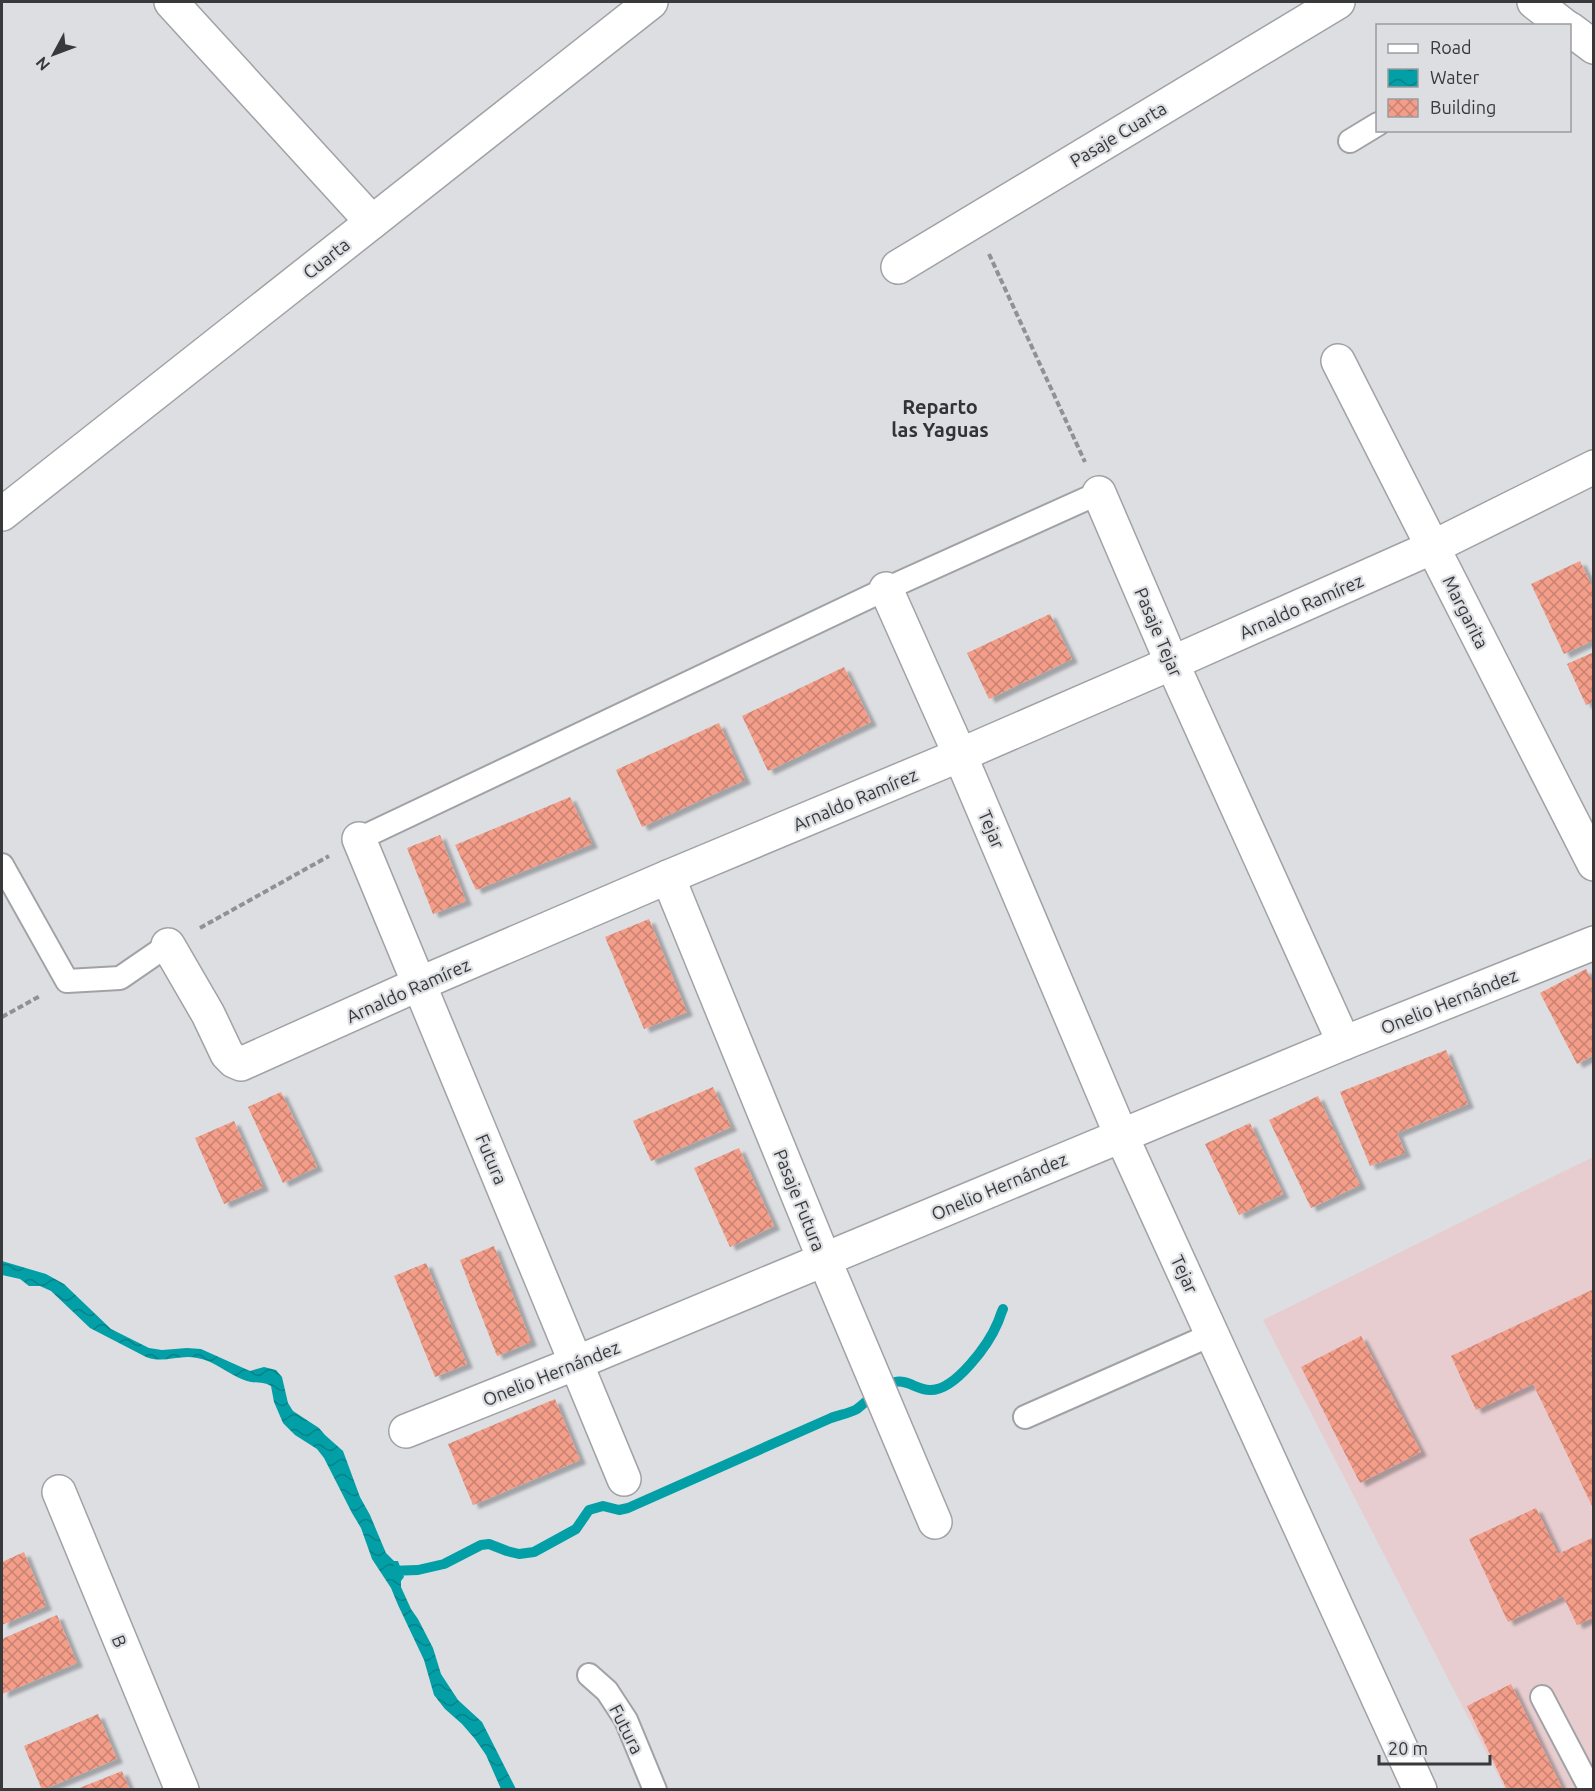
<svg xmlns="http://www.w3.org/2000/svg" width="1595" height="1791" viewBox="0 0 1595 1791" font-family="Ubuntu,sans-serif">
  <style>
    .education { fill: #e7cdd0 }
    .water { fill: url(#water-waves) }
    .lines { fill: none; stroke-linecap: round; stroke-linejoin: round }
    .stream { stroke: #029fa7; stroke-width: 10 }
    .building { fill: url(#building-cross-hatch); filter: url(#shadow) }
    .lane-casing { stroke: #a1a2a5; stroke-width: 26 }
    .street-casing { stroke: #a1a2a5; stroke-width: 36 }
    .path { stroke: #909194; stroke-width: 4; stroke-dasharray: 6 3; stroke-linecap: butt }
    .lane { stroke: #fff; stroke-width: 22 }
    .street { stroke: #fff; stroke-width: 33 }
    .labels { text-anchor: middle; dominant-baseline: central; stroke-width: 4.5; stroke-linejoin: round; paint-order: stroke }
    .street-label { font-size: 18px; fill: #38393a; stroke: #dddee2 }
    .neighbourhood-label { font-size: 20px; font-weight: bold; fill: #333336; stroke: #dddee2 }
  </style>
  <defs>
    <pattern id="water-waves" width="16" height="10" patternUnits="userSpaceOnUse" patternTransform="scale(1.5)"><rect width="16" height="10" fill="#029fa7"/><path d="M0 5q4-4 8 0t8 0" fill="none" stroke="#058389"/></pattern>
    <pattern id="building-cross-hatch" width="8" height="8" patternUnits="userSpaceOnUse" patternTransform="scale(1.5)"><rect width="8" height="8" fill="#f49e89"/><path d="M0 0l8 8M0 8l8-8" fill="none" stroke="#c78271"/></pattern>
    <filter id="shadow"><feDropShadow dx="6" dy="4" stdDeviation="1.5" flood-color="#0004"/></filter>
  </defs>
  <rect width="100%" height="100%" fill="#dddee2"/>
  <!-- education -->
  <polygon class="education" points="1593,1157 1593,1789 1505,1789 1263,1320"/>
  <!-- water -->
  <path class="water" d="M2 1261 46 1274 64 1284 111 1329 149 1348 162 1350 187 1348 201 1349 250 1371 264 1367 276 1370 282 1377 288 1403 293 1411 319 1428 325 1435 343 1451 360 1497 370 1515 383 1546 386 1553 394 1561H398L404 1577 401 1581V1587L411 1609 418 1619 433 1648 441 1674 458 1700 482 1722 516 1789H501L486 1755 475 1739 462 1724 445 1709 434 1695 424 1660 398 1605 391 1588 372 1559 361 1528 352 1513 324 1458 317 1449 295 1435 283 1423 274 1402 271 1386C263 1381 253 1384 244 1380 228 1374 215 1361 197 1358 180 1354 163 1364 146 1357L90 1328 51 1291 40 1286H29L20 1279 2 1275Z"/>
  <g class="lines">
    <!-- stream -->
    <path class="stream" d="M389 1571 418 1570 444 1564 481 1545 489 1544 507 1551 519 1554 534 1552 576 1529 589 1510 603 1506 619 1510 628 1508 831 1418C839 1415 850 1413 857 1409 869 1400 880 1386 895 1382 907 1379 917 1390 930 1390 955 1391 989 1344 998 1322 1000 1317 1001 1313 1003 1309"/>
  </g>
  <!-- building -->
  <g class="building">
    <polygon points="1580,561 1594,590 1594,640 1564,654 1531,584"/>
    <polygon points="1050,614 1072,659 989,699 967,653"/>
    <polygon points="1594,652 1594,701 1586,705 1567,664"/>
    <polygon points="844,667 871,722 768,771 742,716"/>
    <polygon points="719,723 745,780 642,827 616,770"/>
    <polygon points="570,797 592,844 476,890 455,845"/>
    <polygon points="440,835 466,901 433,914 407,848"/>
    <polygon points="649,919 687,1012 644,1029 605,937"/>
    <polygon points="1586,969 1594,984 1594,1055 1577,1064 1540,993"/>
    <polygon points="1446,1050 1468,1104 1397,1133 1405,1153 1370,1166 1340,1092"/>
    <polygon points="713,1087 731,1127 651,1161 633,1121"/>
    <polygon points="281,1092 317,1167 283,1183 248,1107"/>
    <polygon points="1318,1096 1360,1185 1311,1208 1269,1120"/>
    <polygon points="234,1121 263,1187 224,1204 195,1138"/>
    <polygon points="1250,1123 1283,1194 1239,1215 1205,1144"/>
    <polygon points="739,1148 774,1226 730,1247 694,1168"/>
    <polygon points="494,1246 531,1342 497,1356 460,1260"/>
    <polygon points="426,1263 467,1364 435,1377 394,1276"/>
    <polygon points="1594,1289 1594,1353 1590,1355 1594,1363 1594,1510 1533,1384 1476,1410 1451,1356"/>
    <polygon points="1361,1336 1421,1452 1360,1483 1301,1367"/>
    <polygon points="555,1399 580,1460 473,1505 448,1444"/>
    <polygon points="1536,1508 1558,1554 1594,1537 1594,1617 1577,1625 1563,1596 1508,1622 1469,1539"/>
    <polygon points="24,1552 46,1606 2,1625 2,1562"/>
    <polygon points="57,1615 77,1663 2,1694 2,1639"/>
    <polygon points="1511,1684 1563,1790 1507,1790 1467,1706"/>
    <polygon points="98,1714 117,1759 42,1790 24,1746"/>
    <polygon points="122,1771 130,1790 77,1790 77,1789"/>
  </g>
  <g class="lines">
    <defs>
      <g id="lane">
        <polyline points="1350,141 1378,124"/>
        <polyline points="359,839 886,589 1099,493"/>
        <polyline points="2,865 67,981 120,978 168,945"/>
        <polyline points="1025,1417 1213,1334"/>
        <polyline points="589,1675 607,1691 626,1720 655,1790"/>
        <polyline points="1542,1697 1591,1790"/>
      </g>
      <g id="street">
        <polyline points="171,2 372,222"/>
        <polyline points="1534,2 1565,26"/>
        <polyline points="1570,29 1594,47"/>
        <polyline points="898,267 1338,2"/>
        <polyline points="1338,361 1594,864"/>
        <polyline points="1099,493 1172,663 1344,1043"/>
        <polyline points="2,514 651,2"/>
        <polyline points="886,589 960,755 1121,1135 1420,1790"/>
        <polyline points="359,839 624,1479"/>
        <polyline points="668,877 824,1259 935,1522"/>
        <polyline points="168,945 208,1014 227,1054 234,1061 241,1064 419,984 668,877 960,755 1172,663 1433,547 1594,467"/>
        <polyline points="406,1431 576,1363 1344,1043 1594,943"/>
        <polyline points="59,1492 182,1790"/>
      </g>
    </defs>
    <!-- lane casing -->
    <use href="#lane" class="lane-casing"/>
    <!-- street casing -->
    <use href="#street" class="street-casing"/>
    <!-- path -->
    <g class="path">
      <polyline points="989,254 1085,462"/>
      <polyline points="200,928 329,856"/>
      <polyline points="2,1017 40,996"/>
    </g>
    <!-- lane -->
    <use href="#lane" class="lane"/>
    <!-- street -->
    <use href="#street" class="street"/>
  </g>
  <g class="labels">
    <!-- street labels -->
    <g class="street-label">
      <text transform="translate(1118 134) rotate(-31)">Pasaje Cuarta</text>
      <text transform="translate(326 258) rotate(-38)">Cuarta</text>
      <text transform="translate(1301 606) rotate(-24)">Arnaldo Ramírez</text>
      <text transform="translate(1466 612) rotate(63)">Margarita</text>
      <text transform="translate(1159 632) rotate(67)">Pasaje Tejar</text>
      <text transform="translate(855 799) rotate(-23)">Arnaldo Ramírez</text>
      <text transform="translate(992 829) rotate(67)">Tejar</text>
      <text transform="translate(408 990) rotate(-24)">Arnaldo Ramírez</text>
      <text transform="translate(1449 1001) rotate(-22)">Onelio Hernández</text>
      <text transform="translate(492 1159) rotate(67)">Futura</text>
      <text transform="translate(999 1186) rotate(-23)">Onelio Hernández</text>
      <text transform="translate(800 1200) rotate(68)">Pasaje Futura</text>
      <text transform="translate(1185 1274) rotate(65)">Tejar</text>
      <text transform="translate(551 1373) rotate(-22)">Onelio Hernández</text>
      <text transform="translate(120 1641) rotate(68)">B</text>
      <text transform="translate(627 1729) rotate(63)">Futura</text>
    </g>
    <!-- neighbourhood labels -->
    <g class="neighbourhood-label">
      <text x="940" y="406">Reparto<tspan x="940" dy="23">las Yaguas</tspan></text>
    </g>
  </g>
  <!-- border -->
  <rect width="1595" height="1791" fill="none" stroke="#38393a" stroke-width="6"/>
  <!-- legend -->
  <rect x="1376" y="24" width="195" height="108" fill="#dddee2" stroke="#9b9c9f" stroke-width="1.5"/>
  <rect x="1388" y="44" width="30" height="9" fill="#ffffff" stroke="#9b9c9f" stroke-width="1.5"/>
  <text x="1430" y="54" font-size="18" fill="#38393a">Road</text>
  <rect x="1388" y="69" width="30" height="18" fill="url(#water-waves)" stroke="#9b9c9f" stroke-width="1.5"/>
  <text x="1430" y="84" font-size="18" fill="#38393a">Water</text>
  <rect x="1388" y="99" width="30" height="18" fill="url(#building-cross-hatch)" stroke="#9b9c9f" stroke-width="1.5"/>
  <text x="1430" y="114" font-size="18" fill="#38393a">Building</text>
  <!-- north arrow -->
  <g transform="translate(54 54) rotate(229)" stroke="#dddee2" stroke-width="4.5" paint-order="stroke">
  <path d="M0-4.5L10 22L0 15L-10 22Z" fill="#38393a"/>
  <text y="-9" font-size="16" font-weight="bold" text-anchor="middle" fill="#38393a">N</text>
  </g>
  <!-- scale -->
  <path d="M1379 1755v9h111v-9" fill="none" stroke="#38393a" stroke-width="3"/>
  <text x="1388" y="1755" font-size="18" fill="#38393a" stroke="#dddee2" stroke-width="4.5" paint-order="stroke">20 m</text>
</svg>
